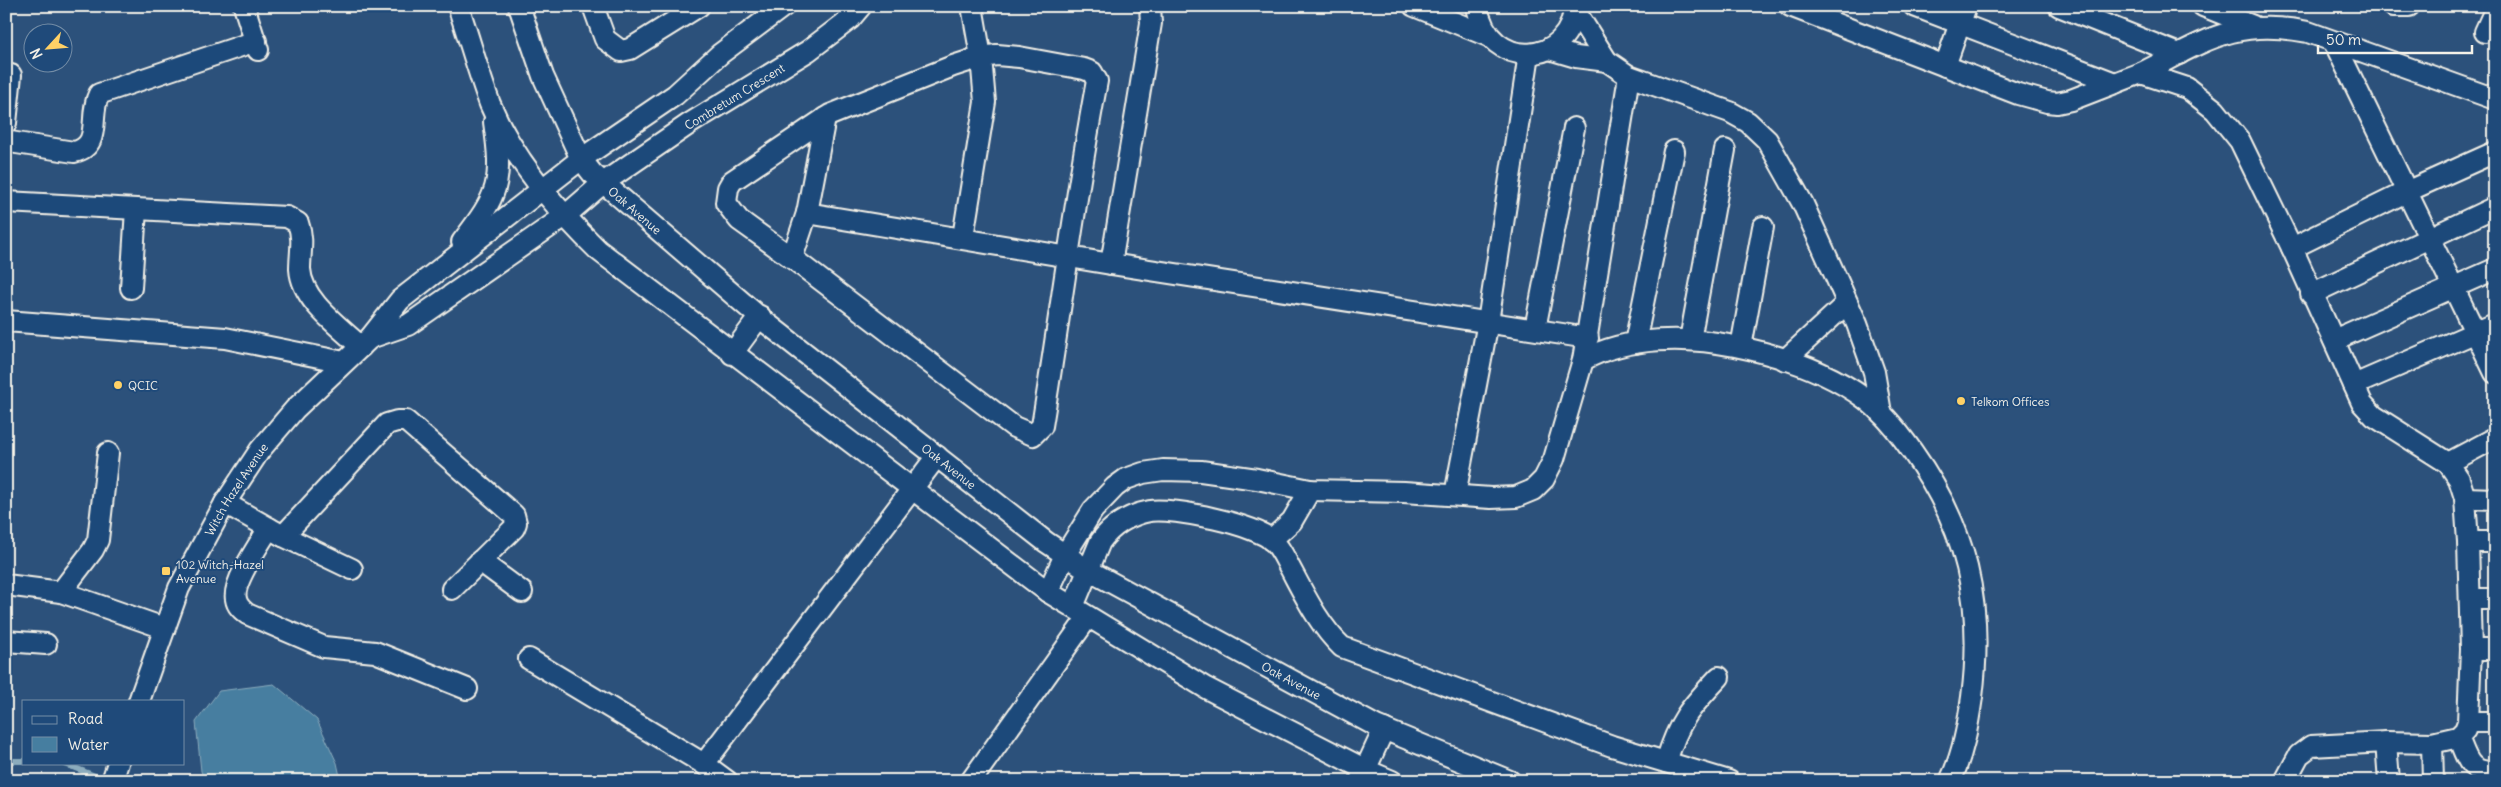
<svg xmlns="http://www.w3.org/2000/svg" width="2501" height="787" viewBox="0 0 2501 787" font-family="Delius,sans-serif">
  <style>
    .water { fill: #467ea0; stroke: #8cacbd }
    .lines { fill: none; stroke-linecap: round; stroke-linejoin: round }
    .stream { stroke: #8cacbd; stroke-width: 6 }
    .minor-casing { stroke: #f4f1e8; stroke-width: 24 }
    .minor { stroke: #1f4a7a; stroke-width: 20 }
    .poi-dot { fill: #ffd166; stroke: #1f4a7a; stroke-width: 2 }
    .labels { text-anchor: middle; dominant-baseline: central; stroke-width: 4; stroke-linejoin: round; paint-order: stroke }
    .street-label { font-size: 12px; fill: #f4f1e8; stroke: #1f4a7a }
    .poi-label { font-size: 12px; fill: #f4f1e8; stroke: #1f4a7a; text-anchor: start }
  </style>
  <rect width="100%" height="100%" fill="#2c517b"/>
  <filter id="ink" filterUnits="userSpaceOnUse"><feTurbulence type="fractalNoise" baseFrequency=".02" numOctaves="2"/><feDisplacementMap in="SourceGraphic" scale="10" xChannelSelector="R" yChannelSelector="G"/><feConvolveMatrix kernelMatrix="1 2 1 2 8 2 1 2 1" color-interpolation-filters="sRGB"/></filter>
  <g filter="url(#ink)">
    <!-- water -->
    <polygon class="water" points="274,684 317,720 337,763 341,781 205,781 201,771 196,722 219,691"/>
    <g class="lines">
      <!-- stream -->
      <g class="stream">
        <polyline points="6,761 24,761"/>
        <polyline points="63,763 107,781"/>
      </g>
      <defs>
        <g id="minor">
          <polyline points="244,6 258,50"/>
          <path d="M458 6C469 38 478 72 490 104 513 159 556 209 598 250L1048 592 1206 688 1366 770 1392 781"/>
          <path id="s1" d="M519 6 543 76 581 159 592 173 764 321 1046 542 1088 570 1376 726 1510 781"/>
          <polyline points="593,6 605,39 621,51 630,49 699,6"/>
          <polyline points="1414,6 1488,36"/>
          <path d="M1477 6C1489 75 1573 64 1574 6"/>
          <polyline points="1790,6 2018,94 2047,102 2057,103 2071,100 2141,73 2187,88 2215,110 2240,141 2292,248 2362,403 2374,416 2448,463 2459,479 2465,498 2468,542 2471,649 2468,722 2465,730 2458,737 2432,743 2386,742 2311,746 2299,755 2285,781"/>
          <polyline points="1914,6 2115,83"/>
          <polyline points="2059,6 2179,54"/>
          <polyline points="2203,6 2253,26"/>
          <polyline points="2393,6 2409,6"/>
          <polyline points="1574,9 1607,61 1629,76 1730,112 1748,122 1767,140 1803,204 1857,324 1874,372 1881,413"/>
          <polyline points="2485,32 2495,10"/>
          <polyline points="2334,42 2495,373"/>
          <polyline points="1549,49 1576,57 1607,61"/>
          <path d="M997 55 1019 57 1084 69 1092 72 1097 81C1075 196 1061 311 1042 426L1033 435 1014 427 792 258 739 220 726 203 728 188 732 181 830 115 953 66 981 57Z"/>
          <polyline points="1945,66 1966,6"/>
          <path d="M2141 73C2204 42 2234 17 2308 32L2495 99"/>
          <polyline points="6,123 11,75"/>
          <path d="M6 138 10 142 74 152C103 146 88 115 99 94L256 41"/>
          <path d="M6 202 287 217 298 223C304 239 300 253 300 269 302 301 339 326 361 347"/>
          <polyline points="807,213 1111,264 1588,338"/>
          <polyline points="963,237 985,102 981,57 972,6"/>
          <path d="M462 242C499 194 503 183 494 122"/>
          <polyline points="2292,248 2406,192 2495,152"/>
          <polyline points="792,258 807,213 825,118"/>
          <polyline points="1111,264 1151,23 1150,6"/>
          <polyline points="131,288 136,209"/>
          <polyline points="2311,294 2495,207"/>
          <polyline points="6,321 225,338 344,362"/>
          <polyline points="1535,329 1574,128"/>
          <path id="s2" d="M370 338 408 325 565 216 603 183 689 124 808 51 850 19 861 6"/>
          <polyline points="1690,340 1725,150"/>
          <polyline points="2334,340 2495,269"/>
          <polyline points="1635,343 1674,151"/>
          <polyline points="1741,347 1763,227"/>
          <polyline points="732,354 760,316"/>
          <path d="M1583 360C1628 336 1686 336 1735 346 1779 355 1827 371 1864 398 1883 412 1898 431 1912 451 1967 528 1984 603 1972 697 1968 725 1963 755 1950 781"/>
          <polyline points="1785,360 1847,303"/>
          <polyline points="2354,385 2495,324"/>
          <polyline points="2448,463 2495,438"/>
          <polyline points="1455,495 1488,322 1529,54"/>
          <polyline points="2465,498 2495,499"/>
          <polyline points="225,503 283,536 387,424 397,421 406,421 514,515 516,523 514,528 452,589"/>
          <path d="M269 528C260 543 232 583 236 599 237 606 242 610 247 614L324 647 375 652 467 689"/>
          <polyline points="283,536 352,569"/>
          <polyline points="1271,540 1292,521 1310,490"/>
          <polyline points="2468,542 2495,542"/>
          <polyline points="480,561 522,592"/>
          <polyline points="6,585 61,592 164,628"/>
          <polyline points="61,592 93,550 98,540 108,453"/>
          <polyline points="1048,592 1065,555 1093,510 1115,487 1126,479 1143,473 1163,470 1201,471 1257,479 1310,490 1404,492 1491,498 1516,497 1533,490 1544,479 1554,459 1583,360 1629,76"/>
          <polyline points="2470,599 2495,599"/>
          <path d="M1073 607 1100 542C1113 524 1129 515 1150 511 1172 507 1259 525 1274 542 1281 549 1285 559 1290 568 1305 596 1319 625 1342 647L1612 746 1729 781"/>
          <polyline points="6,641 46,644"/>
          <polyline points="2471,649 2495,649"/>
          <polyline points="529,659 704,764 937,456"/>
          <path id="s3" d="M139 701 179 588 225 503 260 450 295 409 370 338 400 300 581 159 675 95 720 54 784 6"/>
          <polyline points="2468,722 2495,722"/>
          <path d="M2458 737C2467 758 2468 773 2495 772"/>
          <polyline points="2386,742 2389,781"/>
          <polyline points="2432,743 2433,781"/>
          <path d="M1666 762C1679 720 1689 709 1719 677"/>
          <polyline points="704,764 727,781"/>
          <polyline points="112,781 118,763"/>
          <polyline points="971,781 1088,617"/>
          <polyline points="1360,781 1384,729"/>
        </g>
      </defs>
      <!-- minor casing -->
      <use href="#minor" class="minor-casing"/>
      <!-- minor -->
      <use href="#minor" class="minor"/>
    </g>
  </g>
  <!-- markers -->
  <g class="poi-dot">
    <circle cx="118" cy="385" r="5"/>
    <circle cx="1961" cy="401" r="5"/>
    <rect x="161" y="566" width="10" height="10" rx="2.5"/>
  </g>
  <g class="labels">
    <!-- street labels -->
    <g class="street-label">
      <text stroke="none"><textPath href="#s2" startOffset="439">Combretum Crescent</textPath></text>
      <text stroke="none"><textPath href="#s1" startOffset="240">Oak Avenue</textPath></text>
      <text stroke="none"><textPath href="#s1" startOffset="645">Oak Avenue</textPath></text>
      <text stroke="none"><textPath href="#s3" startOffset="234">Witch Hazel Avenue</textPath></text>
      <text stroke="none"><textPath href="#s1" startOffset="1050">Oak Avenue</textPath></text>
    </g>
    <!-- poi labels -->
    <g class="poi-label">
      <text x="128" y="385">QCIC</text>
      <text x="1971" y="401">Telkom Offices</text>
      <text x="176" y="564">102 Witch-Hazel<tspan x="176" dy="14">Avenue</tspan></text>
    </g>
  </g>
  <!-- margin -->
  <rect width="2501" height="787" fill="none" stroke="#1f4a7a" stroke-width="25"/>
  <rect x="12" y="12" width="2476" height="762" fill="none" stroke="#f4f1e8" stroke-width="2" filter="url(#ink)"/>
  <!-- legend -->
  <rect x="22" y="700" width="162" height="65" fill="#1f4a7a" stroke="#748da6"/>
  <rect x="32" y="716" width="25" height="8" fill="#1f4a7a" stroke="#748da6"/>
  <text x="68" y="724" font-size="15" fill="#f4f1e8">Road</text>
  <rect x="32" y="737" width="25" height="15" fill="#467ea0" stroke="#748da6"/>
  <text x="68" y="750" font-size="15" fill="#f4f1e8">Water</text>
  <!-- north arrow -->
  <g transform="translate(48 48) rotate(244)"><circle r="24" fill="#1f4a7a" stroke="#748da6"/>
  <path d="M0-4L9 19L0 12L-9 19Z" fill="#ffd166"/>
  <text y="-8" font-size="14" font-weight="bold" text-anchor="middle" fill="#f4f1e8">N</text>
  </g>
  <!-- scale -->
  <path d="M2318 45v8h154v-8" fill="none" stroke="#f4f1e8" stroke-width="2.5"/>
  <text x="2326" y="45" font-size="15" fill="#f4f1e8" stroke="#1f4a7a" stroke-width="4" paint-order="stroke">50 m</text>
</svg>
